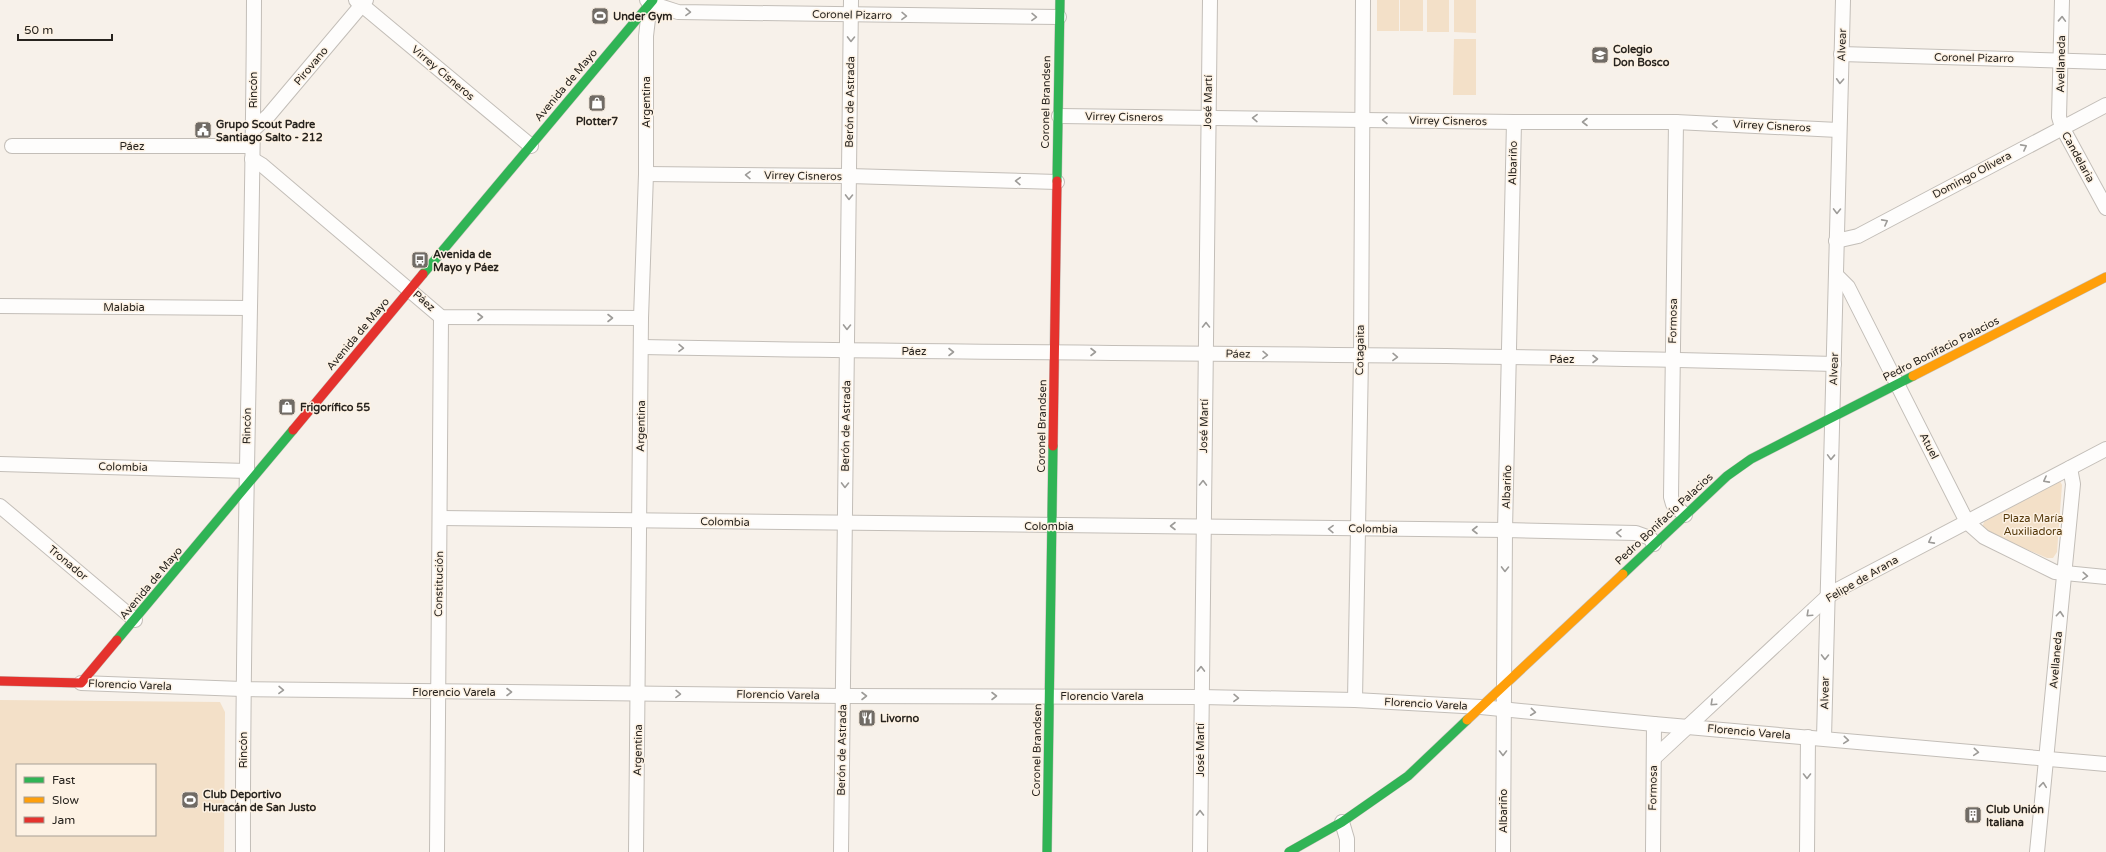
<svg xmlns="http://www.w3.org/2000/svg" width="2106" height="852" viewBox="0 0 2106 852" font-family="'Varela Round',sans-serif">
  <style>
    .green { fill: #f3e0c8; fill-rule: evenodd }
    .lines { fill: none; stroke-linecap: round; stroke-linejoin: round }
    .street-casing { stroke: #c3beb8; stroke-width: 16 }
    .fast-casing { stroke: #c3beb8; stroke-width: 10 }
    .slow-casing { stroke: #c3beb8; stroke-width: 10 }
    .jam-casing { stroke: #c3beb8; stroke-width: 10 }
    .street { stroke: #fefdfc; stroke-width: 14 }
    .fast { stroke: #30b455; stroke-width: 9 }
    .slow { stroke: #ff9f0a; stroke-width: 9 }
    .jam { stroke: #e5322d; stroke-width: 9 }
    .oneway { stroke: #9d9b98 }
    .labels { text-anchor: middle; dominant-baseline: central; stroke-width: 3; stroke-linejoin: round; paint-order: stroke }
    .street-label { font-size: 11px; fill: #27231e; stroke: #fdf2e4 }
    .poi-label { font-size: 11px; font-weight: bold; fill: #27231e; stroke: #fdf2e4; text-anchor: start }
    .park-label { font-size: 11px; fill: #55390b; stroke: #fdf2e4 }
  </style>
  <rect width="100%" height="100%" fill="#f7f1ea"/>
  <!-- green -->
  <g class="green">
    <rect x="1377" y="0" width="22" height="31"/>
    <rect x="1400" y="0" width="23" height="31"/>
    <rect x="1427" y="0" width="22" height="32"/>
    <polygon points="1454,0 1476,0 1476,33 1454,32"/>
    <polygon points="1454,39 1476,39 1476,95 1453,95"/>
    <polygon points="2060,481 2062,485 2057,552 2053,558 2047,558 1986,532 1982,528 1984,522 2055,482"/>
    <path d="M0 700 220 702 225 712 224 852H0ZM17 765H155V835H17Z"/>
  </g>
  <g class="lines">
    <defs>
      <g id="street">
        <polyline points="356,0 531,146"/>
        <polyline points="647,0 650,3 678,12 1059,17"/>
        <polyline points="2062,0 2059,117 2062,127 2106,208"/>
        <polyline points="1841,54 2106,62"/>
        <polyline points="1059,116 1514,122 1676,122 1838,130"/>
        <polyline points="1676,122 1671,497 1673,504 1685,515"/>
        <polyline points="253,130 269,115 366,0"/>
        <polyline points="12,146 252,146"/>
        <polyline points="252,159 262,165 441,317 641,318"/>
        <polyline points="646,174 849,176 1057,182"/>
        <polyline points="1836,241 1858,236 2106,105"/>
        <polyline points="1836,275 1848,287 1967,522 1984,537 2055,572 2106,577"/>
        <polyline points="0,306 249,308"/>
        <path d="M642 347C1039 355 1437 352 1834 364"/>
        <polyline points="0,464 247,471"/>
        <polyline points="0,506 135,620"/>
        <polyline points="440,518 1505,530 1636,533 1650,538 1654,544"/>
        <polyline points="81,683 242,689 843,696 1201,697 1355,700 1481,707 1654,724 2106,764"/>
        <polyline points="1355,700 1361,357 1363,0"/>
        <path d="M1824 738C1829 492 1836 246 1843 0"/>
        <polyline points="1654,758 1826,598 1839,589 2106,449"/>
        <polyline points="1342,822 1347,839 1347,852"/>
        <path d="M243 852C242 568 253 284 254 0"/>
        <polyline points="437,852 441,317"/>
        <polyline points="636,852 641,318 646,174 646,36 650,2"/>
        <polyline points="841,852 851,0"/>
        <polyline points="1200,852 1210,0"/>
        <polyline points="1503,852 1505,530 1514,122"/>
        <polyline points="1653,852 1654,724"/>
        <polyline points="1807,852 1808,737"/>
        <polyline points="2037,852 2073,484 2070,468"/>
      </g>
      <g id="fast">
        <polyline points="1057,181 1060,0"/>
        <polyline points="423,274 653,0"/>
        <polyline points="1623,574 1727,476 1751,459 1913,376"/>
        <polyline points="117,640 293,430"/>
        <polyline points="1047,852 1053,446"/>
        <polyline points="1289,852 1342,822 1408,776 1467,720"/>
      </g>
      <g id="slow">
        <polyline points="1913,376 2106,277"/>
        <polyline points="1467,720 1623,574"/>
      </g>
      <g id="jam">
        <polyline points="293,430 423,274"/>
        <polyline points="1053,446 1057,181"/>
        <polyline points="0,681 81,683 117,640"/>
      </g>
    </defs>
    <!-- street casing -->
    <use href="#street" class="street-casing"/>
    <!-- fast casing -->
    <use href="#fast" class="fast-casing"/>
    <!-- slow casing -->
    <use href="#slow" class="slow-casing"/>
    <!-- jam casing -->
    <use href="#jam" class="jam-casing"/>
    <!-- street -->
    <use href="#street" class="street"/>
    <!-- fast -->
    <use href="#fast" class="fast"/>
    <!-- slow -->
    <use href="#slow" class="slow"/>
    <!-- jam -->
    <use href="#jam" class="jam"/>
  </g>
  <!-- one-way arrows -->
  <defs><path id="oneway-chevron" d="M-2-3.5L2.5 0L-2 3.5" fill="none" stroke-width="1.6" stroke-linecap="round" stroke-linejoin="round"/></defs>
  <g class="oneway">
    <use href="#oneway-chevron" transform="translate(688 12) rotate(1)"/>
    <use href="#oneway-chevron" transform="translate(904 16) rotate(1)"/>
    <use href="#oneway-chevron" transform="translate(1034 17) rotate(1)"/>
    <use href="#oneway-chevron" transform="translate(2062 19) rotate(-88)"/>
    <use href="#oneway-chevron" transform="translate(851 39) rotate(91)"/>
    <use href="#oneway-chevron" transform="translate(1840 81) rotate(93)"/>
    <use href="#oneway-chevron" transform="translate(1255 118) rotate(-179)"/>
    <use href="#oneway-chevron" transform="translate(1385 120) rotate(-179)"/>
    <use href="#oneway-chevron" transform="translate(1585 122) rotate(180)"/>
    <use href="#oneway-chevron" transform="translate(1715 124) rotate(-177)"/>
    <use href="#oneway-chevron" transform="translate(2024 147) rotate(-28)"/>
    <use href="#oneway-chevron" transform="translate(748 175) rotate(-179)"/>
    <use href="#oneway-chevron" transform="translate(1018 181) rotate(-178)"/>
    <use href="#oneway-chevron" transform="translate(849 197) rotate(91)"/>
    <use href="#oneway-chevron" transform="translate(1837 211) rotate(91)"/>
    <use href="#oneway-chevron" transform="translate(1885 222) rotate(-28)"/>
    <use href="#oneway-chevron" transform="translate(480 317)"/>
    <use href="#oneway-chevron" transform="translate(610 318)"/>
    <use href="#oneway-chevron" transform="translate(1206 325) rotate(-90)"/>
    <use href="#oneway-chevron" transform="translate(847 327) rotate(91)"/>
    <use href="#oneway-chevron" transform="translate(681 348) rotate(1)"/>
    <use href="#oneway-chevron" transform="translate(951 352)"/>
    <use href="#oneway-chevron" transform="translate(1093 352)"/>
    <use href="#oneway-chevron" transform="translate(1265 355) rotate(1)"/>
    <use href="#oneway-chevron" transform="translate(1395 357) rotate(1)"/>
    <use href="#oneway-chevron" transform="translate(1595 359)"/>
    <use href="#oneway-chevron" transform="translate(1831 457) rotate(92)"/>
    <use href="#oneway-chevron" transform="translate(2046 480) rotate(152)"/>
    <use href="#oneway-chevron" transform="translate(1203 483) rotate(-89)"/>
    <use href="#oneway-chevron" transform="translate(845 485) rotate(91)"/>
    <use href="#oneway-chevron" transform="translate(1173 526) rotate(180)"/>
    <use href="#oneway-chevron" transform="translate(1331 529) rotate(-179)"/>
    <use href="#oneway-chevron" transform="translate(1475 530) rotate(-180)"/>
    <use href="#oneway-chevron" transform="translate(1619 533) rotate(-179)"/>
    <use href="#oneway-chevron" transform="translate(1931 541) rotate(152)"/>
    <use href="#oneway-chevron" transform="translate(1505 569) rotate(91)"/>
    <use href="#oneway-chevron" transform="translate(2085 576) rotate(4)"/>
    <use href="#oneway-chevron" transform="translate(1809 614) rotate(137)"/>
    <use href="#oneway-chevron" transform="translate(2060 614) rotate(-85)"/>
    <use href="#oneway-chevron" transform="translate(1825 657) rotate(91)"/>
    <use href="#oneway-chevron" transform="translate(1201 669) rotate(-89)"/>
    <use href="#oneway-chevron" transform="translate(281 690) rotate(1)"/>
    <use href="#oneway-chevron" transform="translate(509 692)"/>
    <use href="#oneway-chevron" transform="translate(678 694) rotate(1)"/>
    <use href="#oneway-chevron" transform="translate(864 696)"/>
    <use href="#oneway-chevron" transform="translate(994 696)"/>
    <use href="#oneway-chevron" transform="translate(1236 698) rotate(1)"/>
    <use href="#oneway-chevron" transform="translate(1713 703) rotate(137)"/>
    <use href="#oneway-chevron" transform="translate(1533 712) rotate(6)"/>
    <use href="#oneway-chevron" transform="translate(1846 740) rotate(5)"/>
    <use href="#oneway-chevron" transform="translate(1976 752) rotate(5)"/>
    <use href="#oneway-chevron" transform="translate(1503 753) rotate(90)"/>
    <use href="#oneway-chevron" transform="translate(1807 776) rotate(90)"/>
    <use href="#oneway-chevron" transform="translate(2043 785) rotate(-84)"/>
    <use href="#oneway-chevron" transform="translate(1200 813) rotate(-90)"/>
  </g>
  <!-- icons -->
  <defs>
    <symbol id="stadium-square" viewBox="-11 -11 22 22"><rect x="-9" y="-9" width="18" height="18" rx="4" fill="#706b65" stroke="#fdf2e4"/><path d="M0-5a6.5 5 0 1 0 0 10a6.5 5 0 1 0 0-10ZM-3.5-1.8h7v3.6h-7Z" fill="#fff"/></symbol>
    <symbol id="school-square" viewBox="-11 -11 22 22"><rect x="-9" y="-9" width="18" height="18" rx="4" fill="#706b65" stroke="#fdf2e4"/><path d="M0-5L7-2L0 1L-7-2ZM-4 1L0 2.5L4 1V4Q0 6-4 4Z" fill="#fff"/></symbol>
    <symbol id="shop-square" viewBox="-11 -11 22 22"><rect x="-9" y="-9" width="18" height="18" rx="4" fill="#706b65" stroke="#fdf2e4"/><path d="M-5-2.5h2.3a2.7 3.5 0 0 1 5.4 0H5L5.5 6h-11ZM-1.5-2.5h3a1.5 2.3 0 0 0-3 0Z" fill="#fff"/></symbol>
    <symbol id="civic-square" viewBox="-11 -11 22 22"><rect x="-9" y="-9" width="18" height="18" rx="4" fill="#706b65" stroke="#fdf2e4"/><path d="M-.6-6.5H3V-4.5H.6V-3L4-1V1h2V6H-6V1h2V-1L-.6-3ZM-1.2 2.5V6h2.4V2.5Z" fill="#fff"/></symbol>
    <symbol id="bus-square" viewBox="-11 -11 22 22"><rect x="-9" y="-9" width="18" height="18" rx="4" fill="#706b65" stroke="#fdf2e4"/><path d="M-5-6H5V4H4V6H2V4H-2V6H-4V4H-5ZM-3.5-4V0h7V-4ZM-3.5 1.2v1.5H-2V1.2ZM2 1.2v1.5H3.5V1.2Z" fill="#fff"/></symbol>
    <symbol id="restaurant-square" viewBox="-11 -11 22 22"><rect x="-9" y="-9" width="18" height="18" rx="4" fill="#706b65" stroke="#fdf2e4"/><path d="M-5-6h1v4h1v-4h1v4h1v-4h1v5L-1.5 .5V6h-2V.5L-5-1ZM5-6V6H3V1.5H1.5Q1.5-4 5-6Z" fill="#fff"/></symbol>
    <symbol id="building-square" viewBox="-11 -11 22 22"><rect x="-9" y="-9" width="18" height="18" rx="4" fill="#706b65" stroke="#fdf2e4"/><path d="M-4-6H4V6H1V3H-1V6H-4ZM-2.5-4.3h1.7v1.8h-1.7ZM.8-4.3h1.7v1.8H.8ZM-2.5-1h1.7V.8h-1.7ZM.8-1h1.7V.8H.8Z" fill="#fff"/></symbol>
  </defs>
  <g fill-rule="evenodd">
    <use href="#stadium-square" x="590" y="6" width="20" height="20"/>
    <use href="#school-square" x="1590" y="45" width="20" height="20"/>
    <use href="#shop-square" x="587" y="93" width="20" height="20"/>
    <use href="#civic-square" x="193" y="120" width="20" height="20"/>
    <use href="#bus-square" x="410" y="250" width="20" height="20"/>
    <use href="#shop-square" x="277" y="397" width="20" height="20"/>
    <use href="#restaurant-square" x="857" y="708" width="20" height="20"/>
    <use href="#stadium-square" x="180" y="790" width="20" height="20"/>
    <use href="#building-square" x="1963" y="805" width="20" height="20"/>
  </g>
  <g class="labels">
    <!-- street labels -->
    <g class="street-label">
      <text transform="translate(852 15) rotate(1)">Coronel Pizarro</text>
      <text transform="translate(1842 45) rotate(-88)">Alvear</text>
      <text transform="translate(1974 58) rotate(1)">Coronel Pizarro</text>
      <text transform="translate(2061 64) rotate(-89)">Avellaneda</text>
      <text transform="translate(311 66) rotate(-50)">Pirovano</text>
      <text transform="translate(443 73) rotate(40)">Virrey Cisneros</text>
      <text transform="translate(566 85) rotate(-50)">Avenida de Mayo</text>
      <text transform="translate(253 90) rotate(-90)">Rincón</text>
      <text transform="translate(646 102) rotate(-90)">Argentina</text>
      <text transform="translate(850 102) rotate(-89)">Berón de Astrada</text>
      <text transform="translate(1046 102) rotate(-89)">Coronel Brandsen</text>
      <text transform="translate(1208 102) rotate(-89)">José Martí</text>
      <text transform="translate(1124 117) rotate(1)">Virrey Cisneros</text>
      <text transform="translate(1448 121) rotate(1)">Virrey Cisneros</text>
      <text transform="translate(1772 126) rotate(3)">Virrey Cisneros</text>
      <text x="132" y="146">Páez</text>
      <text transform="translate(2078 157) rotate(61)">Candelaria</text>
      <text transform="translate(1513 163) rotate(-89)">Albariño</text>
      <text transform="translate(1972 175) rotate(-28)">Domingo Olivera</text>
      <text transform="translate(803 176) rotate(1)">Virrey Cisneros</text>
      <text transform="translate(424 301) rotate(41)">Páez</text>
      <text x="124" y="307">Malabia</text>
      <text transform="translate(1673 321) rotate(-89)">Formosa</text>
      <text transform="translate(358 334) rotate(-50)">Avenida de Mayo</text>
      <text transform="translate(1941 349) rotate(-27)">Pedro Bonifacio Palacios</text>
      <text transform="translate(1360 350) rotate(-89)">Cotagaita</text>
      <text x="914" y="351">Páez</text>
      <text transform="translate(1238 354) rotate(1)">Páez</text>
      <text x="1562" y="359">Páez</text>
      <text transform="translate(1834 369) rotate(-88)">Alvear</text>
      <text transform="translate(247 426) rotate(-89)">Rincón</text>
      <text transform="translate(641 426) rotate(-89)">Argentina</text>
      <text transform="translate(846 426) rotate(-89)">Berón de Astrada</text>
      <text transform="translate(1042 426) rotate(-89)">Coronel Brandsen</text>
      <text transform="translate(1204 426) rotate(-89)">José Martí</text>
      <text transform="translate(1929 446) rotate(63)">Atuel</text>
      <text transform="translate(123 467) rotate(1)">Colombia</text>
      <text transform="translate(1507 487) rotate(-88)">Albariño</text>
      <text transform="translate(1664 519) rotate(-43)">Pedro Bonifacio Palacios</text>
      <text transform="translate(725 522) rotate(1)">Colombia</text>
      <text x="1049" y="526">Colombia</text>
      <text transform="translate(1373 529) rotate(1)">Colombia</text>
      <text transform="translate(68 563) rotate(40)">Tronador</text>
      <text transform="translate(1862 579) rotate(-30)">Felipe de Arana</text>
      <text transform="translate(151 583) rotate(-50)">Avenida de Mayo</text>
      <text transform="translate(439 584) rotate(-89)">Constitución</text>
      <text transform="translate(2056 660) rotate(-85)">Avellaneda</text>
      <text transform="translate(130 685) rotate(2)">Florencio Varela</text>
      <text x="454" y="692">Florencio Varela</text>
      <text transform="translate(1825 693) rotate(-89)">Alvear</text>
      <text transform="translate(778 695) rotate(1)">Florencio Varela</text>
      <text x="1102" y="696">Florencio Varela</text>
      <text transform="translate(1426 704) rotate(3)">Florencio Varela</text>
      <text transform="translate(1749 732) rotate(5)">Florencio Varela</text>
      <text transform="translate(243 750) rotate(-90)">Rincón</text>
      <text transform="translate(638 750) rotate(-89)">Argentina</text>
      <text transform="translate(842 750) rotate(-89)">Berón de Astrada</text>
      <text transform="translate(1037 750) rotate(-89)">Coronel Brandsen</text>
      <text transform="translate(1200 750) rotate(-90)">José Martí</text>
      <text transform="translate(1653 788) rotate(-89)">Formosa</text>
      <text transform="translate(1503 811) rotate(-90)">Albariño</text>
    </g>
    <!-- poi labels -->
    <g class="poi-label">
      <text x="613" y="16">Under Gym</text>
      <text x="1613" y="49">Colegio<tspan x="1613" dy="13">Don Bosco</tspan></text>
      <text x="597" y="121" text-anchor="middle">Plotter7</text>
      <text x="216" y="124">Grupo Scout Padre<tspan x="216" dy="13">Santiago Salto - 212</tspan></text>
      <text x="433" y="254">Avenida de<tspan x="433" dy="13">Mayo y Páez</tspan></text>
      <text x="300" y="407">Frigorífico 55</text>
      <text x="880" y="718">Livorno</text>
      <text x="203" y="794">Club Deportivo<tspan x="203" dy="13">Huracán de San Justo</tspan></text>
      <text x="1986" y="809">Club Unión<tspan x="1986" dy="13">Italiana</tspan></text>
    </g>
    <!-- park labels -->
    <g class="park-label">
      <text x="2033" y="518">Plaza María<tspan x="2033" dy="13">Auxiliadora</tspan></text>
    </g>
  </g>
  <!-- legend -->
  <rect x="16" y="764" width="140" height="72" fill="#fdf2e4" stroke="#a79f95"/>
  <rect x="24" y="777" width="20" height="6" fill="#30b455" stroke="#a79f95"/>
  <text x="52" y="784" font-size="12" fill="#27231e">Fast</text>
  <rect x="24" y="797" width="20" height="6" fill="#ff9f0a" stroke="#a79f95"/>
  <text x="52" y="804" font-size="12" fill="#27231e">Slow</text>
  <rect x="24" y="817" width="20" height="6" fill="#e5322d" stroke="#a79f95"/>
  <text x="52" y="824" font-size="12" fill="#27231e">Jam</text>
  <!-- scale -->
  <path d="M18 34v6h94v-6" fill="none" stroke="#27231e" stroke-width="2"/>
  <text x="24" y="34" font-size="12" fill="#27231e" stroke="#fdf2e4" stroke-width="3" paint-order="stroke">50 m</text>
</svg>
